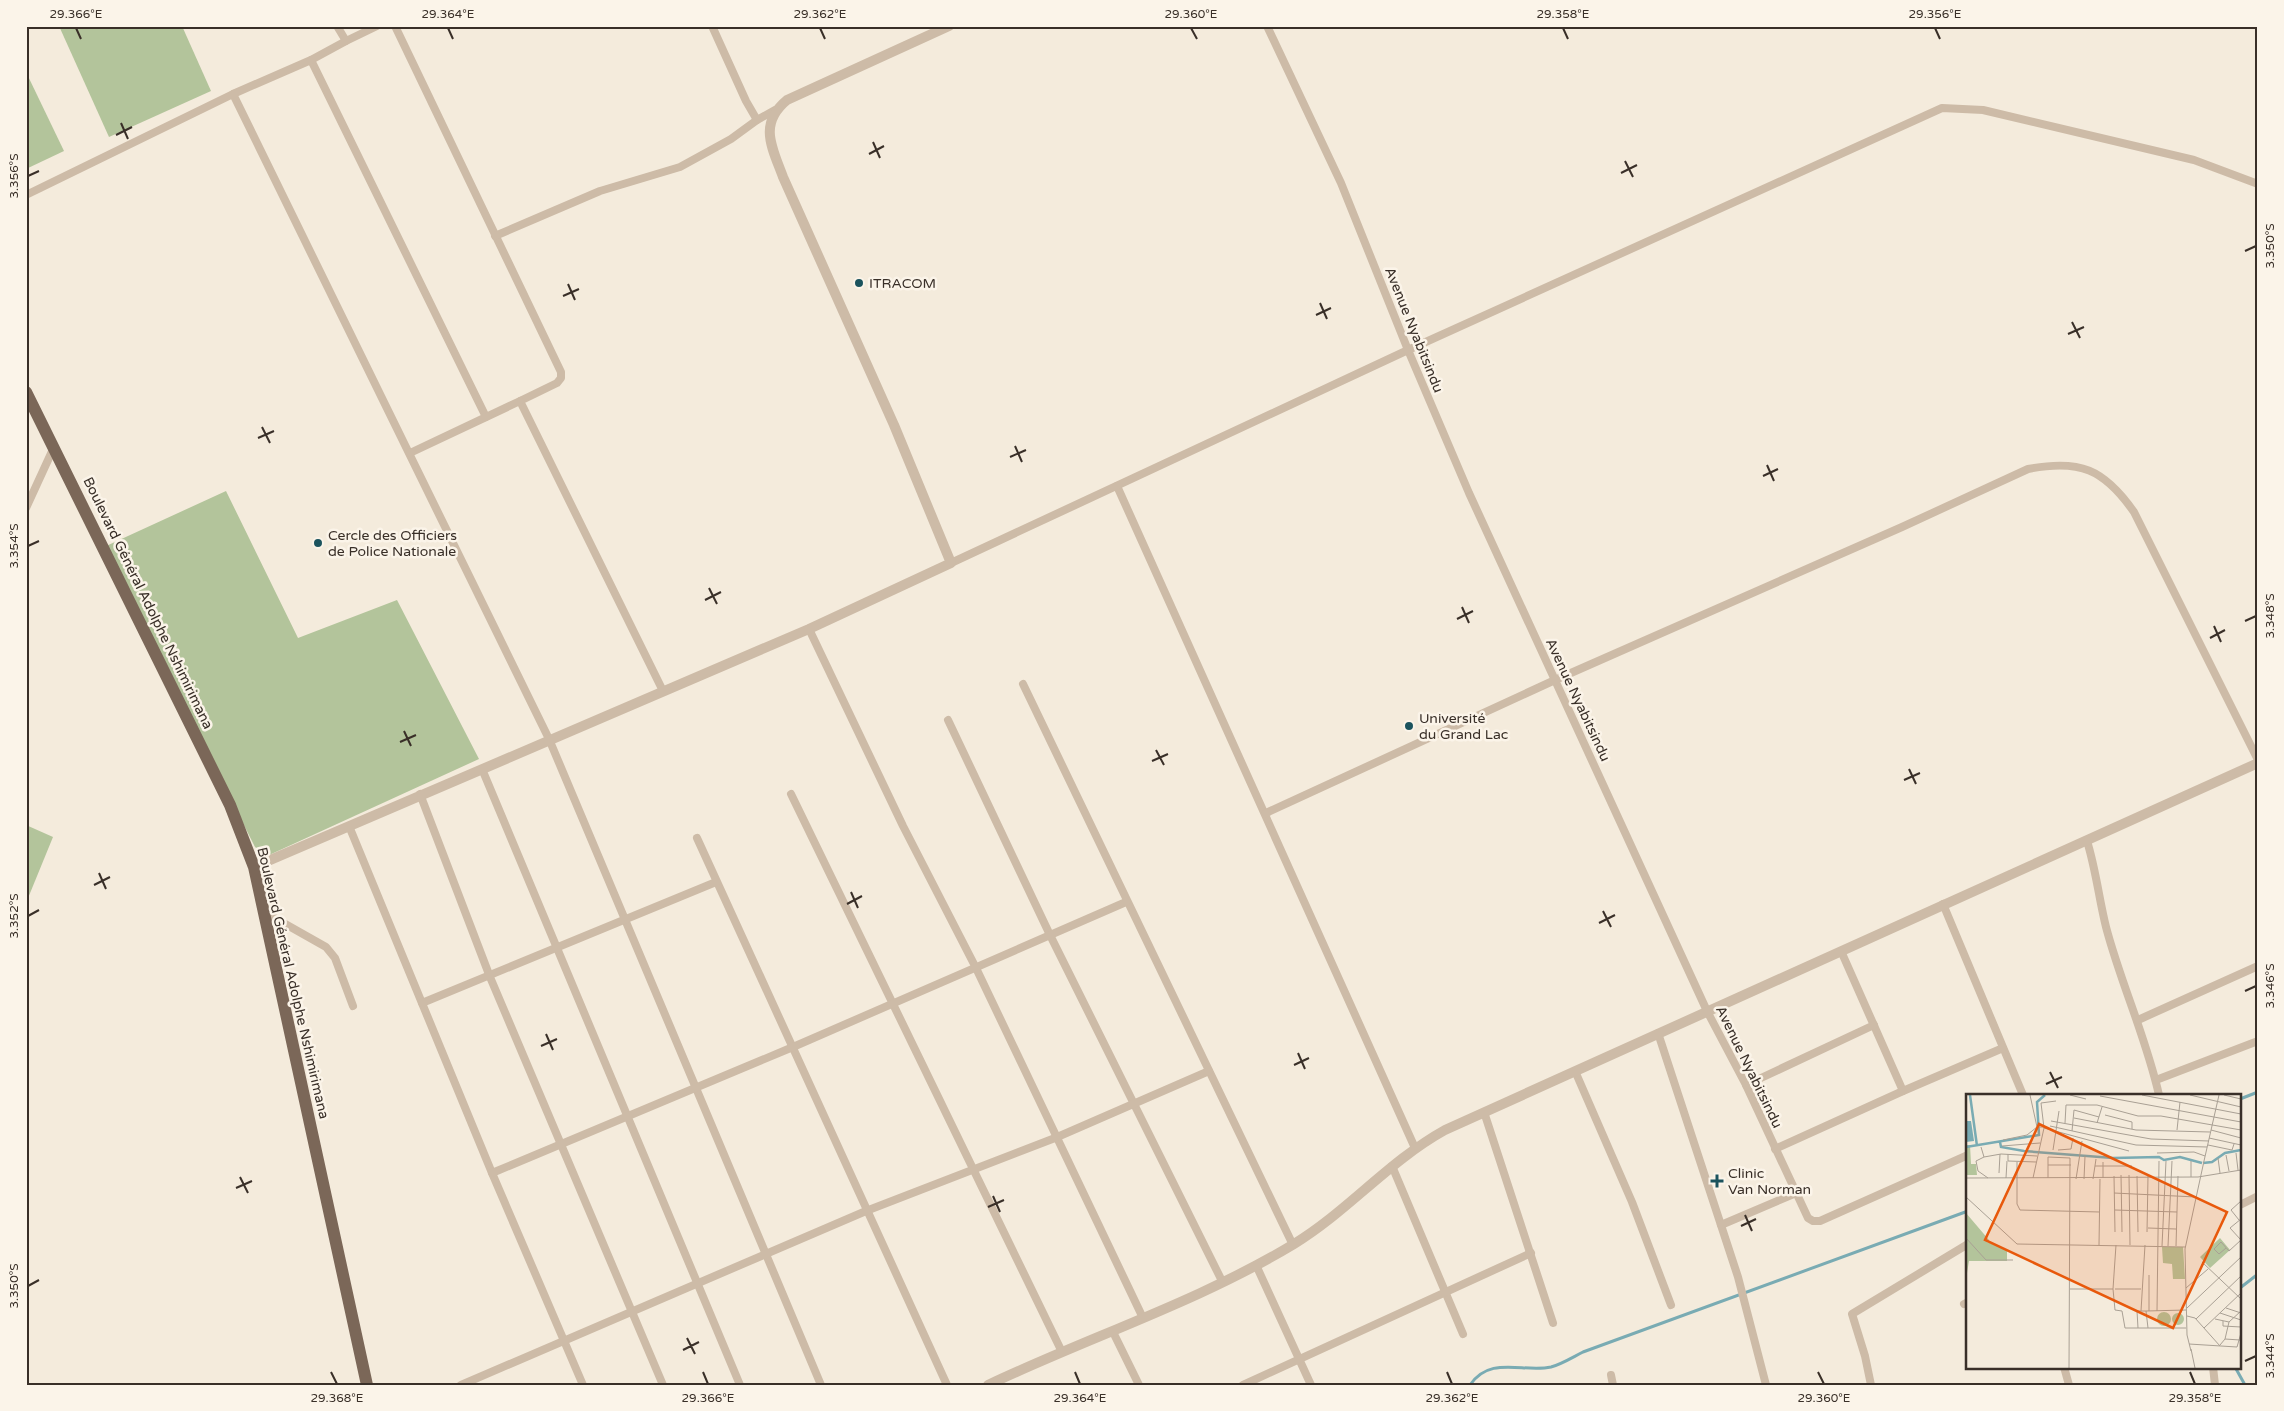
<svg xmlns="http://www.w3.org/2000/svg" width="2284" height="1411" viewBox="0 0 2284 1411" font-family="'Varela Round',sans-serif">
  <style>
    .green { fill: #b3c49b }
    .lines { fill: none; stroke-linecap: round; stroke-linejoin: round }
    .stream { stroke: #79abb3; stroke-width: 3 }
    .minor { stroke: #cdbba7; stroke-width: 8 }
    .tertiary { stroke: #cdbba7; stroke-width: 10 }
    .primary { stroke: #7b6758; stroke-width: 12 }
    .ticks { fill: none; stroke: #392f28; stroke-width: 2 }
    .poi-dot { fill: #1b535d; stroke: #fbf4e9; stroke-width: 2 }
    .labels { text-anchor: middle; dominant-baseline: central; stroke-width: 5; stroke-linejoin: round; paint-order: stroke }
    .poi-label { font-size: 14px; fill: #392f28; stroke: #fbf4e9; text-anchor: start }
    .street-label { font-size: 14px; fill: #392f28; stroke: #fbf4e9 }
    .inset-river { fill: none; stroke: #79abb3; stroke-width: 2.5 }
    .inset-road { fill: none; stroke: #a9a094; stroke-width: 1 }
    .view { fill: #e8590c; fill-opacity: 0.15; stroke: #e8590c; stroke-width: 2.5 }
    .inset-edge { fill: none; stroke: #392f28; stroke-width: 2.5 }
    .neatline { fill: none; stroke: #392f28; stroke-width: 2 }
    .ticks-label { font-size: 12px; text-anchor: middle; fill: #392f28 }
  </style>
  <rect width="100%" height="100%" fill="#f4ebdc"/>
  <!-- green -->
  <g class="green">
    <polygon points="59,26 182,26 211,91 109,137"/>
    <polygon points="26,72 64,151 26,169"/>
    <polygon points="226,491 298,638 397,600 479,759 267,856 255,847 104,547"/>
    <polygon points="26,825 53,837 26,903"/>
  </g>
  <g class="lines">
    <!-- stream -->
    <g class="stream">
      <polyline points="2240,1099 2258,1092"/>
      <polyline points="2240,1288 2258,1274"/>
      <polyline points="2235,1367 2245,1385"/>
      <path d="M1470 1385C1490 1355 1523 1373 1551 1367 1562 1364 1573 1357 1583 1352L1968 1211"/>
    </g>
    <!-- minor -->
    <g class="minor">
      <polyline points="395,26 561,372 561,378 557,383 520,401 663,691"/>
      <polyline points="712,26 746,101 757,120 775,110"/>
      <polyline points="1267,26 1341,183 1408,350 1469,493 1707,1011 1746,1085 1808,1218 1813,1221 1820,1221 1968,1155"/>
      <polyline points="346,41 377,26"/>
      <polyline points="311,60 486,417"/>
      <polyline points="233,94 549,739 821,1385"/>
      <polyline points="26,195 233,94 311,60 346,41 337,26"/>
      <polyline points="495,236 600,191 680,167 731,139 757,120"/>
      <polyline points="410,453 520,401"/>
      <polyline points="1117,486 1415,1148"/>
      <polyline points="26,508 54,447"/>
      <polyline points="951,563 1408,350 1942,108 1983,110 2194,160 2258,184"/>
      <polyline points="809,629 903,826 976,968 1143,1318"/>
      <polyline points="1023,684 1293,1245"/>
      <polyline points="948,720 1050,935 1222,1281"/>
      <polyline points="482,769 740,1385"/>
      <polyline points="420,794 490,977 663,1385"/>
      <polyline points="791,794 1062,1352"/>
      <path d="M1266 813 1555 680 1902 527 2028 469C2080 459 2104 469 2134 512L2258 760"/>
      <polyline points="349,826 492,1173 583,1385"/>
      <polyline points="697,838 947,1385"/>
      <path d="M2087 841C2096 870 2099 899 2106 927 2121 984 2146 1037 2159 1095"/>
      <polyline points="1943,904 2023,1095"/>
      <polyline points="264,912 326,947 335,958 353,1006"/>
      <polyline points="1841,951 1903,1091"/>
      <polyline points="422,1003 716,882"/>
      <polyline points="2138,1020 2258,966"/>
      <polyline points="1658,1033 1738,1277 1766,1385"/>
      <polyline points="1575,1071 1632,1202 1671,1305"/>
      <polyline points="2156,1080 2258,1041"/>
      <polyline points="1746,1085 1874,1025"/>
      <polyline points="1484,1112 1553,1323"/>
      <polyline points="1775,1149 1903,1091 2003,1048"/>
      <polyline points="1392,1166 1463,1334"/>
      <polyline points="492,1173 793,1047 1126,902"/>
      <polyline points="2240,1205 2258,1196"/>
      <polyline points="1721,1225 1796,1193"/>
      <polyline points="1256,1265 1311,1385"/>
      <polyline points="1964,1304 1968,1302"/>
      <polyline points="1113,1332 1139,1385"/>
      <polyline points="2064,1367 2069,1385"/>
      <polyline points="2213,1367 2215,1385"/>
      <polyline points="1611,1375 1613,1385"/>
      <polyline points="461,1385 866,1211 1055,1138 1209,1071"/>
      <polyline points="1243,1385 1531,1253"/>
      <polyline points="1871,1385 1865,1356 1852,1314 1968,1244"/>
    </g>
    <!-- tertiary -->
    <g class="tertiary">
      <path d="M254 867 809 629 951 563 894 425 783 177C772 147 758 124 787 100L949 26"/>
      <path d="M988 1385C1089 1337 1198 1302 1294 1244 1348 1211 1389 1161 1445 1130L2258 763"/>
    </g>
    <!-- primary -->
    <polyline class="primary" points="26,392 230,805 254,867 367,1385"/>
  </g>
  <!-- ticks -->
  <path class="ticks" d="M76 28 81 39M448 28 453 39M820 28 825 39M1191 28 1197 39M1563 28 1568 39M1935 28 1940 39M121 123 128 139M116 135 132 127M873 142 880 158M869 154 884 146M1625 161 1633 177M1621 173 1637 165M28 176 39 171M2245 251 2256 246M568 284 575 300M563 296 579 289M1320 303 1327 319M1316 315 1331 308M2072 322 2080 338M2068 334 2084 327M262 427 270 443M258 438 274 431M1015 446 1022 462M1010 457 1026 450M1767 465 1774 481M1763 476 1778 469M28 546 39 541M709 588 717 604M705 600 721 592M1462 607 1469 623M1457 619 1473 611M2245 621 2256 616M2214 626 2221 642M2210 638 2225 630M404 731 411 746M400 742 416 735M1156 750 1164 765M1152 761 1168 754M1909 769 1916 784M1904 780 1920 773M99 873 106 889M94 885 110 877M851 892 858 908M847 904 862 896M1603 911 1611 927M28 916 39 910M1599 923 1615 915M2245 991 2256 986M546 1034 553 1050M541 1046 557 1039M1298 1053 1305 1069M1294 1065 1309 1058M2050 1072 2058 1088M2046 1084 2062 1077M240 1177 248 1193M236 1188 252 1181M993 1196 1000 1212M988 1207 1004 1200M1745 1215 1752 1231M1741 1226 1756 1219M28 1286 39 1280M687 1338 695 1354M683 1350 699 1342M2245 1361 2256 1356M331 1372 337 1384M703 1372 708 1384M1075 1372 1080 1384M1447 1372 1452 1384M1818 1372 1824 1384M2190 1372 2195 1384"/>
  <!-- markers -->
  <g class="poi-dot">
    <circle cx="859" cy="283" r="5"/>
    <circle cx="318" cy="543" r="5"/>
    <circle cx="1409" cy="726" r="5"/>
    <path d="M1714.5 1173.5h5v5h5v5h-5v5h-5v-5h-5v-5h5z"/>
  </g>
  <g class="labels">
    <!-- poi labels -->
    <g class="poi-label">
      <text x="869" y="283">ITRACOM</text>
      <text x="328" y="535">Cercle des Officiers<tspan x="328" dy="16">de Police Nationale</tspan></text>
      <text x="1419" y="718">Université<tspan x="1419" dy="16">du Grand Lac</tspan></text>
      <text x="1728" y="1173">Clinic<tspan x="1728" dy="16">Van Norman</tspan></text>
    </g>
    <!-- street labels -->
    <g class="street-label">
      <text transform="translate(1414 330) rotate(68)">Avenue Nyabitsindu</text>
      <text transform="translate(148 603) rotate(64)">Boulevard Général Adolphe Nshimirimana</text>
      <text transform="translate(1578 700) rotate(65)">Avenue Nyabitsindu</text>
      <text transform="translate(293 983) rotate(77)">Boulevard Général Adolphe Nshimirimana</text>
      <text transform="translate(1749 1067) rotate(64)">Avenue Nyabitsindu</text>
    </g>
  </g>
  <!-- overview -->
  <g transform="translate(1966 1094)">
    <rect width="275" height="275" fill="#f4ebdc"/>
    <path d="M0 51H4L5 70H10L11 81H0ZM0 119 23 146 21 148 41 156V167H3L0 185ZM254 144 264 156 244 174 234 163ZM196 153H217L219 185H207L206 170 197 169ZM191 225a7 7 0 1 1 14 0a7 7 0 1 1-14 0ZM206 225a6 6 0 1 1 12 0a6 6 0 1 1-12 0Z" fill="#b3c49b"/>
    <path d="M0 27H5L8 47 0 48Z" fill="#79abb3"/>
    <path class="inset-river" d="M4 1 11 52M34 48 35 53 58 57 147 64 193 63 198 66 214 63 236 69M0 53 73 41 71 8 79 1M237 69 246 68 259 59 275 56"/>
    <path class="inset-road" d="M64 1 71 33M104 1 120 5M176 1 275 20M224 1 275 13M258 1 275 5M134 2 275 28M139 21 166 28V35M108 24 170 36 244 38M85 27 185 45 243 47M99 29 100 11H131L172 22H195L275 36M131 29 136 13M84 32 170 51 241 53M78 34 163 57M211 36 214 8M245 36 275 44M106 37 108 16 133 23M243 44 275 51M37 46 61 41 71 33H78M242 51 266 56 268 50M36 52 74 49M15 53 18 63 35 60 71 62M87 56 93 17M92 56 105 55 107 44M191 59 228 58 239 62M270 59 272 76M42 60V67L70 68M260 61 263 77M18 63 10 67 12 77 22 84M252 64 254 79M225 67V83M238 67 253 1M51 68V110L54 116 134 118M82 71H105M129 72H166M33 79 34 60M155 81 156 138M163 81 164 151M148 82 149 138M171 82 172 138M0 84 232 83 275 76M40 84 41 67M67 84 78 34 75 9 90 7M82 84V63L104 64 103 274M137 84V68M110 85 116 47M118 85 119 62M127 85 130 65M148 99 230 103M0 103 51 150 219 153M149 116 211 118M275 125 264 134 275 146M273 126 265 116 275 107M182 134 210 135M181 138 182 82M0 144 20 166H47M133 151 134 85M196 152 200 67M202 152 206 67M210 152 212 82M260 154 253 160 248 155 255 148 263 157 275 146M236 168 275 205M183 181V217M220 194 242 175M104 195H147L150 151M147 195 149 216 156 217 159 234H220M149 195H175M221 214 275 163M260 214 275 219M175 217 179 151M191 217 193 67M254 219 275 226M221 222 229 224 254 252M230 225 275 182M249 225 263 228 275 217M257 227V232L275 233M172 234 171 217H180M182 234 180 217 220 216M238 234 275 199M259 245 274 246M223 250 271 253 275 239M254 251 259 245 263 228M225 255 229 274M225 257 221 241 219 155 238 67"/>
    <path class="view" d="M73 30 261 118 207 234 19 146Z"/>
    <rect width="275" height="275" class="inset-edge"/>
  </g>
  <!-- border -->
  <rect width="2284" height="1411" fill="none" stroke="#fbf4e9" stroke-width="55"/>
  <rect x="28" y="28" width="2228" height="1356" class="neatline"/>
  <g class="ticks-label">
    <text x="76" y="18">29.366°E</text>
    <text x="448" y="18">29.364°E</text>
    <text x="820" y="18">29.362°E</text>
    <text x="1191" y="18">29.360°E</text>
    <text x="1563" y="18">29.358°E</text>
    <text x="1935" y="18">29.356°E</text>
    <text transform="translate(14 176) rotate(-90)" y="4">3.356°S</text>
    <text transform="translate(2270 246) rotate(-90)" y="4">3.350°S</text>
    <text transform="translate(14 546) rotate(-90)" y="4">3.354°S</text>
    <text transform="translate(2270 616) rotate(-90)" y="4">3.348°S</text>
    <text transform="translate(14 916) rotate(-90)" y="4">3.352°S</text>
    <text transform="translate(2270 986) rotate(-90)" y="4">3.346°S</text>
    <text transform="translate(14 1286) rotate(-90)" y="4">3.350°S</text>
    <text transform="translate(2270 1356) rotate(-90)" y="4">3.344°S</text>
    <text x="337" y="1402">29.368°E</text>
    <text x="708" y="1402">29.366°E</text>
    <text x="1080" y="1402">29.364°E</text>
    <text x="1452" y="1402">29.362°E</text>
    <text x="1824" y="1402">29.360°E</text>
    <text x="2195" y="1402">29.358°E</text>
  </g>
</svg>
